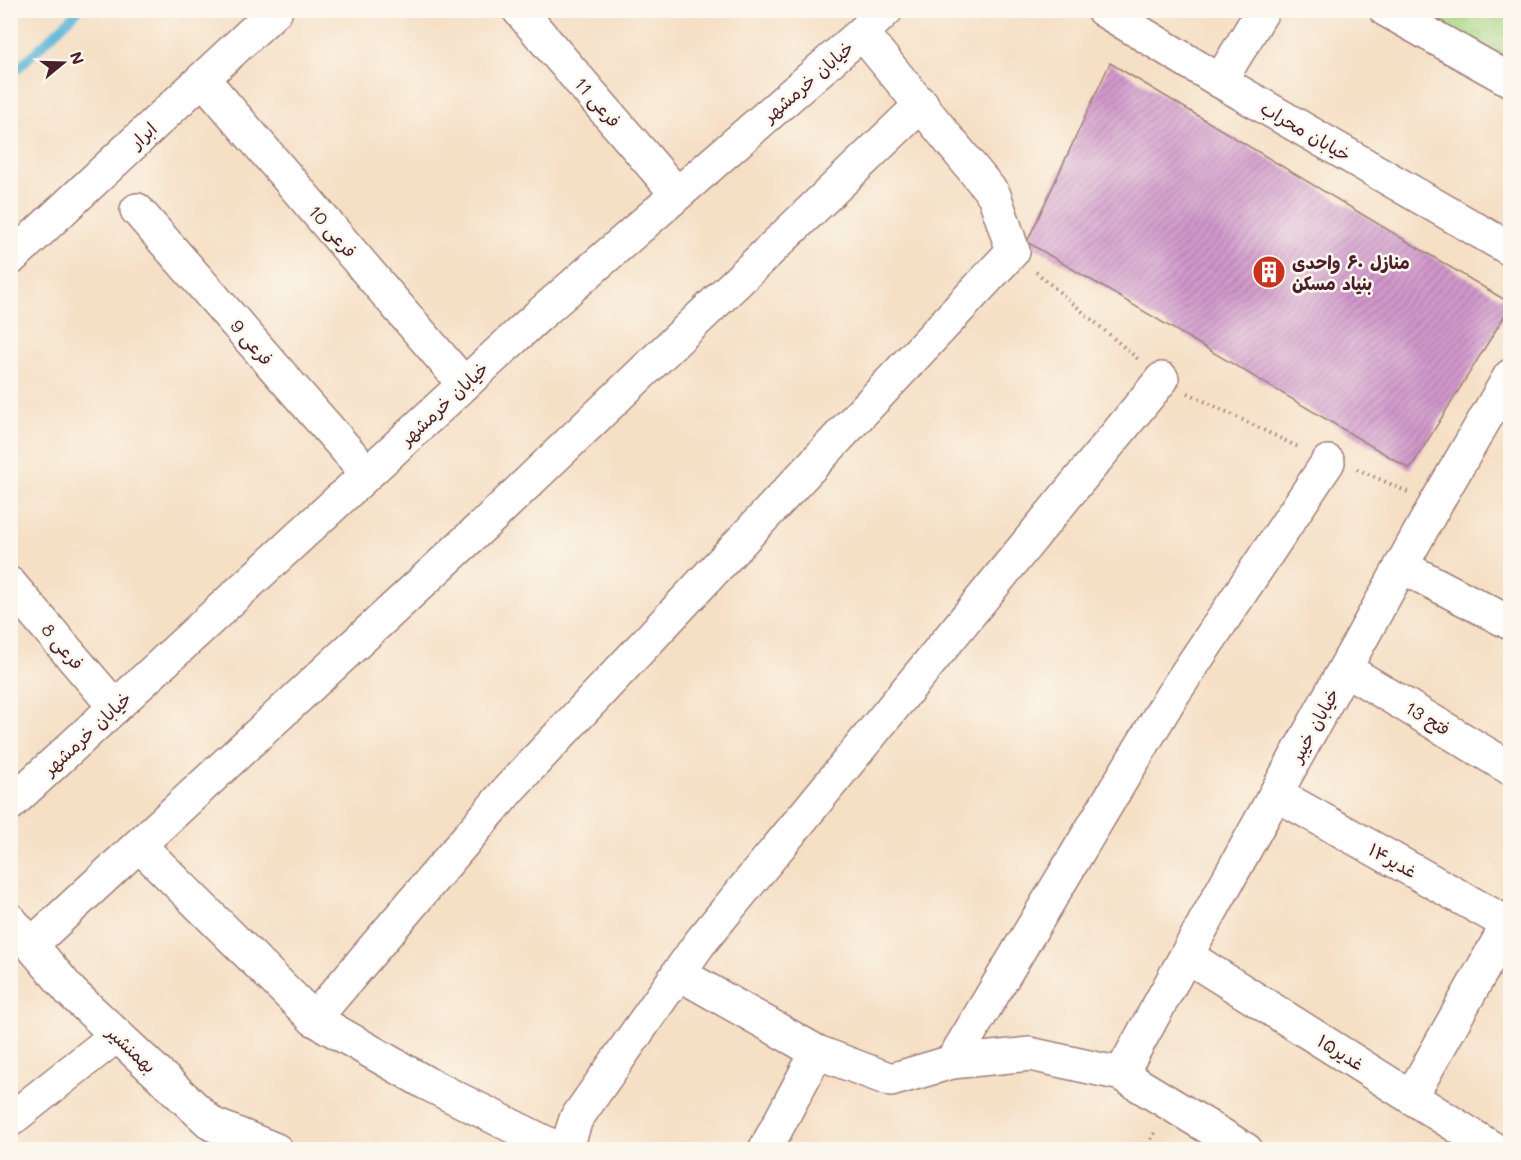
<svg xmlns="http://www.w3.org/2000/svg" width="1521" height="1160" viewBox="0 0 1521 1160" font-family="Mali,'Playpen Sans Arabic',sans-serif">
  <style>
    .park { fill: url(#park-crowns); stroke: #787a56; stroke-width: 1.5 }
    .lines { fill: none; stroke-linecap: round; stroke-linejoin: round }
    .stream { stroke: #5ab6d8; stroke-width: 9 }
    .building { fill: url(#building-hatch) }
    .minor-casing { stroke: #a07f78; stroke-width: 36 }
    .path { stroke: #a07f78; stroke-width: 4; stroke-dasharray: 1.5 4.5; stroke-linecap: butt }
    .minor { stroke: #fff; stroke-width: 33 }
    .labels { text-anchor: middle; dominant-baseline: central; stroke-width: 5; stroke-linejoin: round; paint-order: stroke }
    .street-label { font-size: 18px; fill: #4a1f2b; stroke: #fbf7ec }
    .poi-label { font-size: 18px; font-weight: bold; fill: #4a1f2b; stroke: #fbf7ec; text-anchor: start }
  </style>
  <defs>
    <pattern id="park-crowns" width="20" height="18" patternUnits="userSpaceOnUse" patternTransform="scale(1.5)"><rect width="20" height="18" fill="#a6d481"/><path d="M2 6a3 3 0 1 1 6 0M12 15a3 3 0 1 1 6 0" fill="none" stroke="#90b670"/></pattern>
    <pattern id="building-hatch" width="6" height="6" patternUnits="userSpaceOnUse" patternTransform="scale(1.5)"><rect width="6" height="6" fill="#d098cb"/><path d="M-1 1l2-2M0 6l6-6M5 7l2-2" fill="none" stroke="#ab7ba5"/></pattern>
  </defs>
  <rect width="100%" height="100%" fill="#fbf7ec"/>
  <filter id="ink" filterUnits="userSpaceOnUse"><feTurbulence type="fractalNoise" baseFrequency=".0167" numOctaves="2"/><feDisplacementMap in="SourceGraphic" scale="12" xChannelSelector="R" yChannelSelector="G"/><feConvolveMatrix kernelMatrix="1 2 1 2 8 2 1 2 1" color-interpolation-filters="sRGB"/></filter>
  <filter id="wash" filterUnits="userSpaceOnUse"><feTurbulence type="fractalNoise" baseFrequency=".008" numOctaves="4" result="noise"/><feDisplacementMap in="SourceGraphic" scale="24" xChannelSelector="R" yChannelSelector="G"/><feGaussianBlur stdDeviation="1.35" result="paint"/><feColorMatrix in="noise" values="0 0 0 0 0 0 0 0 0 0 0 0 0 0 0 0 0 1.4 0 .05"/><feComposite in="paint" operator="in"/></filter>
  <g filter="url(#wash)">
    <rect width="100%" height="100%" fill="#f5dfc5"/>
    <!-- park -->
    <polygon class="park" points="1441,11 1510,11 1510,71 1433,25"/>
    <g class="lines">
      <!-- stream -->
      <polyline class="stream" points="10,76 79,10"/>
    </g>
    <g id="blocks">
      <!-- building -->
      <polygon class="building" points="1110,63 1510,303 1510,307 1410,469 1027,242"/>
    </g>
  </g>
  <g filter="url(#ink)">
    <use href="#blocks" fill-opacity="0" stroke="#a07f78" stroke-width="1.5"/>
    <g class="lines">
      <defs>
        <g id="minor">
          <polyline points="519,10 677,194"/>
          <polyline points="1103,10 1220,81 1510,249"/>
          <polyline points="1386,10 1510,80"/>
          <polyline points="203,79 464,384"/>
          <polyline points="1220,81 1263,10"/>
          <polyline points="137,210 367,473"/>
          <polyline points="10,259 276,10"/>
          <polyline points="1401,566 1510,623"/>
          <polyline points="10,584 115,707"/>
          <polyline points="1345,669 1510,768"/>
          <polyline points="1276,794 1510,925"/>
          <polyline points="10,804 538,316 862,33 886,10"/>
          <polyline points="139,845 314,1019 426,1083 560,1150"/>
          <polyline points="10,920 71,992 212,1124 276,1150"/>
          <polyline points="31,945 489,520 922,104"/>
          <polyline points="1187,956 1495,1150"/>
          <polyline points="678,973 817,1052 891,1080 952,1062 1030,1054 1121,1074 1246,1150"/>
          <polyline points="314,1019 509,789 1013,251 994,195 862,33"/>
          <polyline points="952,1062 1171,697 1328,462"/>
          <polyline points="1121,1074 1435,505 1510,376"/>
          <polyline points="1411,1097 1508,924"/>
          <polyline points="10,1120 117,1035"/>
          <polyline points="566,1150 576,1119 699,944 1162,379"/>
          <polyline points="765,1150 817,1052"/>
        </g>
      </defs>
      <!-- minor casing -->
      <use href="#minor" class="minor-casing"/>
      <!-- path -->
      <g class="path">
        <polyline points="1036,272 1138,359"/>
        <polyline points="1188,393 1300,448"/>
        <polyline points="1357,469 1408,492"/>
        <polyline points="1145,1150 1156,1131"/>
      </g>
      <!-- minor -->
      <use href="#minor" class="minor"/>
    </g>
  </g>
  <!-- icons -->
  <defs>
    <symbol id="building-disc" viewBox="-11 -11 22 22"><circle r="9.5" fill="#c8321e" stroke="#fbf7ec"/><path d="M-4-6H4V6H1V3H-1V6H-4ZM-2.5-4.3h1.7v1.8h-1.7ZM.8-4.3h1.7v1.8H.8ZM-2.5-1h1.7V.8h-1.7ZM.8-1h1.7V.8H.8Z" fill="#fff"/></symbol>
  </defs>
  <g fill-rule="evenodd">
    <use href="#building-disc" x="1250" y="253" width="38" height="38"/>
  </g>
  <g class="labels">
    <!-- street labels -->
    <g class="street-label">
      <text transform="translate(808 81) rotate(-41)">خیابان خرمشهر</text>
      <text transform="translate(598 102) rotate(49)">فرعی 11</text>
      <text transform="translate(1306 131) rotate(30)">خیابان محراب</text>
      <text transform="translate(143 135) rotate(-43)">ابرار</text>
      <text transform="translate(333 231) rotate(49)">فرعی 10</text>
      <text transform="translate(252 342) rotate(49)">فرعی 9</text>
      <text transform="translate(444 403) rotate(-43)">خیابان خرمشهر</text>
      <text transform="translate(63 646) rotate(50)">فرعی 8</text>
      <text transform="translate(1428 718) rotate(31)">فتح 13</text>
      <text transform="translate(1314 725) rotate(-61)">خیابان خیبر</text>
      <text transform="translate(87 733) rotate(-43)">خیابان خرمشهر</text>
      <text transform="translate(1393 860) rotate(29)">غدیر۱۴</text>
      <text transform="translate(132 1049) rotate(43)">بهمنشیر</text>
      <text transform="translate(1341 1052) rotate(32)">غدیر۱۵</text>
    </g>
    <!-- poi labels -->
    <g class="poi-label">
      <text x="1292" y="262">منازل ۶۰ واحدی<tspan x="1292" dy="21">بنیاد مسکن</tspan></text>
    </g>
  </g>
  <!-- margin -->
  <rect width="1521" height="1160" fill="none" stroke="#fbf7ec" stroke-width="36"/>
  <!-- north arrow -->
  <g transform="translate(63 63) rotate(71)" stroke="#fbf7ec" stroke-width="4.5" paint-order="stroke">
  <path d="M0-4.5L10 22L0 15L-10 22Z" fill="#4a1f2b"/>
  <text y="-9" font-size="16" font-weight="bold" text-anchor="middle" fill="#4a1f2b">N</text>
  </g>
</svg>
